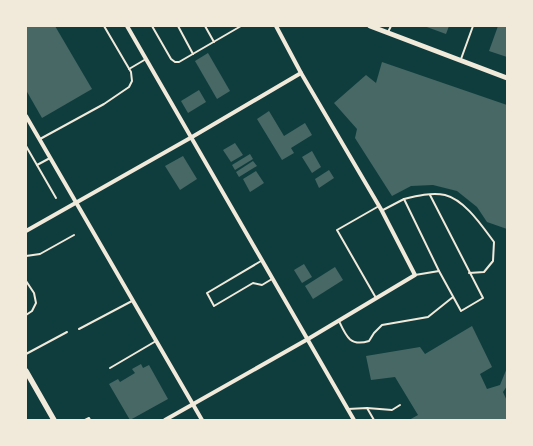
<svg xmlns="http://www.w3.org/2000/svg" width="533" height="446" viewBox="0 0 533 446" font-family="'Alegreya Sans',sans-serif">
  <style>
    .building { fill: #486865 }
    .lines { fill: none; stroke-linecap: round; stroke-linejoin: round }
    .service { stroke: #f1e9da; stroke-width: 2 }
    .minor { stroke: #f1e9da; stroke-width: 4 }
    .tertiary { stroke: #f1e9da; stroke-width: 5 }
    .secondary { stroke: #f1e9da; stroke-width: 5.5 }
  </style>
  <rect width="100%" height="100%" fill="#0f3d3e"/>
  <!-- building -->
  <g class="building">
    <polygon points="26,26 55,26 92,89 42,118 26,90"/>
    <polygon points="424,26 449,26 446,34"/>
    <polygon points="498,26 507,26 507,57 489,51"/>
    <polygon points="208,53 230,91 217,99 195,61"/>
    <polygon points="382,62 507,105 507,229 487,222 477,207 457,191 433,185 411,186 392,196 355,138 357,129 334,103 366,75 376,83"/>
    <polygon points="199,90 206,102 188,113 181,101"/>
    <polygon points="269,111 284,136 305,123 312,135 291,148 294,153 282,160 257,119"/>
    <polygon points="235,143 243,155 231,162 223,150"/>
    <polygon points="312,151 321,167 312,173 302,157"/>
    <polygon points="250,154 253,159 235,170 232,165"/>
    <polygon points="183,156 197,179 180,190 165,166"/>
    <polygon points="253,161 257,166 239,177 236,172"/>
    <polygon points="329,170 334,178 319,188 315,179"/>
    <polygon points="256,171 264,183 250,192 243,179"/>
    <polygon points="304,264 312,277 302,283 294,270"/>
    <polygon points="335,267 343,280 313,299 305,286"/>
    <polygon points="472,326 492,367 480,374 487,389 500,385 507,368 507,386 503,392 507,401 507,420 409,420 418,415 395,377 371,380 366,356 420,347 425,354"/>
    <polygon points="141,364 143,368 149,365 168,399 130,420 109,384 118,379 120,382 135,373 132,369"/>
  </g>
  <g class="lines">
    <!-- service -->
    <g class="service">
      <polyline points="152,26 171,59 175,62 179,62 241,26"/>
      <polyline points="178,26 193,54"/>
      <polyline points="205,26 214,42"/>
      <polyline points="388,32 391,26"/>
      <polyline points="461,59 473,26"/>
      <polyline points="129,69 146,59"/>
      <polyline points="40,139 104,104 129,87 132,81 131,72 104,26"/>
      <polyline points="26,146 56,198"/>
      <polyline points="37,165 50,158"/>
      <path d="M404 199C416 196 432 192 445 195 465 200 482 226 494 242L493 261 484 272 469 273"/>
      <polyline points="383,210 404,199 439,271 461,311 483,298 430,195"/>
      <polyline points="26,256 40,254 74,235"/>
      <polyline points="261,261 207,293 214,306 253,283 262,285 272,279"/>
      <polyline points="415,275 439,271"/>
      <polyline points="26,281 34,293 36,303 32,311 26,315"/>
      <polyline points="376,298 337,230 379,206"/>
      <path d="M339 321C346 336 350 347 369 341L374 333 382 325 428 317 453 297"/>
      <polyline points="79,329 132,301"/>
      <polyline points="26,354 67,332"/>
      <polyline points="110,368 156,341"/>
      <polyline points="367,408 392,410 400,405"/>
      <polyline points="348,409 367,408 374,420"/>
      <polyline points="85,420 89,418 90,420"/>
    </g>
    <!-- minor -->
    <g class="minor">
      <polyline points="127,26 354,420"/>
      <polyline points="26,116 202,420"/>
      <polyline points="26,231 192,137 301,73"/>
      <polyline points="165,420 308,339 415,275 382,211 301,73 276,26"/>
    </g>
    <!-- tertiary -->
    <polyline class="tertiary" points="370,26 507,78"/>
    <!-- secondary -->
    <polyline class="secondary" points="26,371 54,420"/>
  </g>
  <!-- border -->
  <rect width="533" height="446" fill="none" stroke="#f1e9da" stroke-width="54"/>
</svg>
